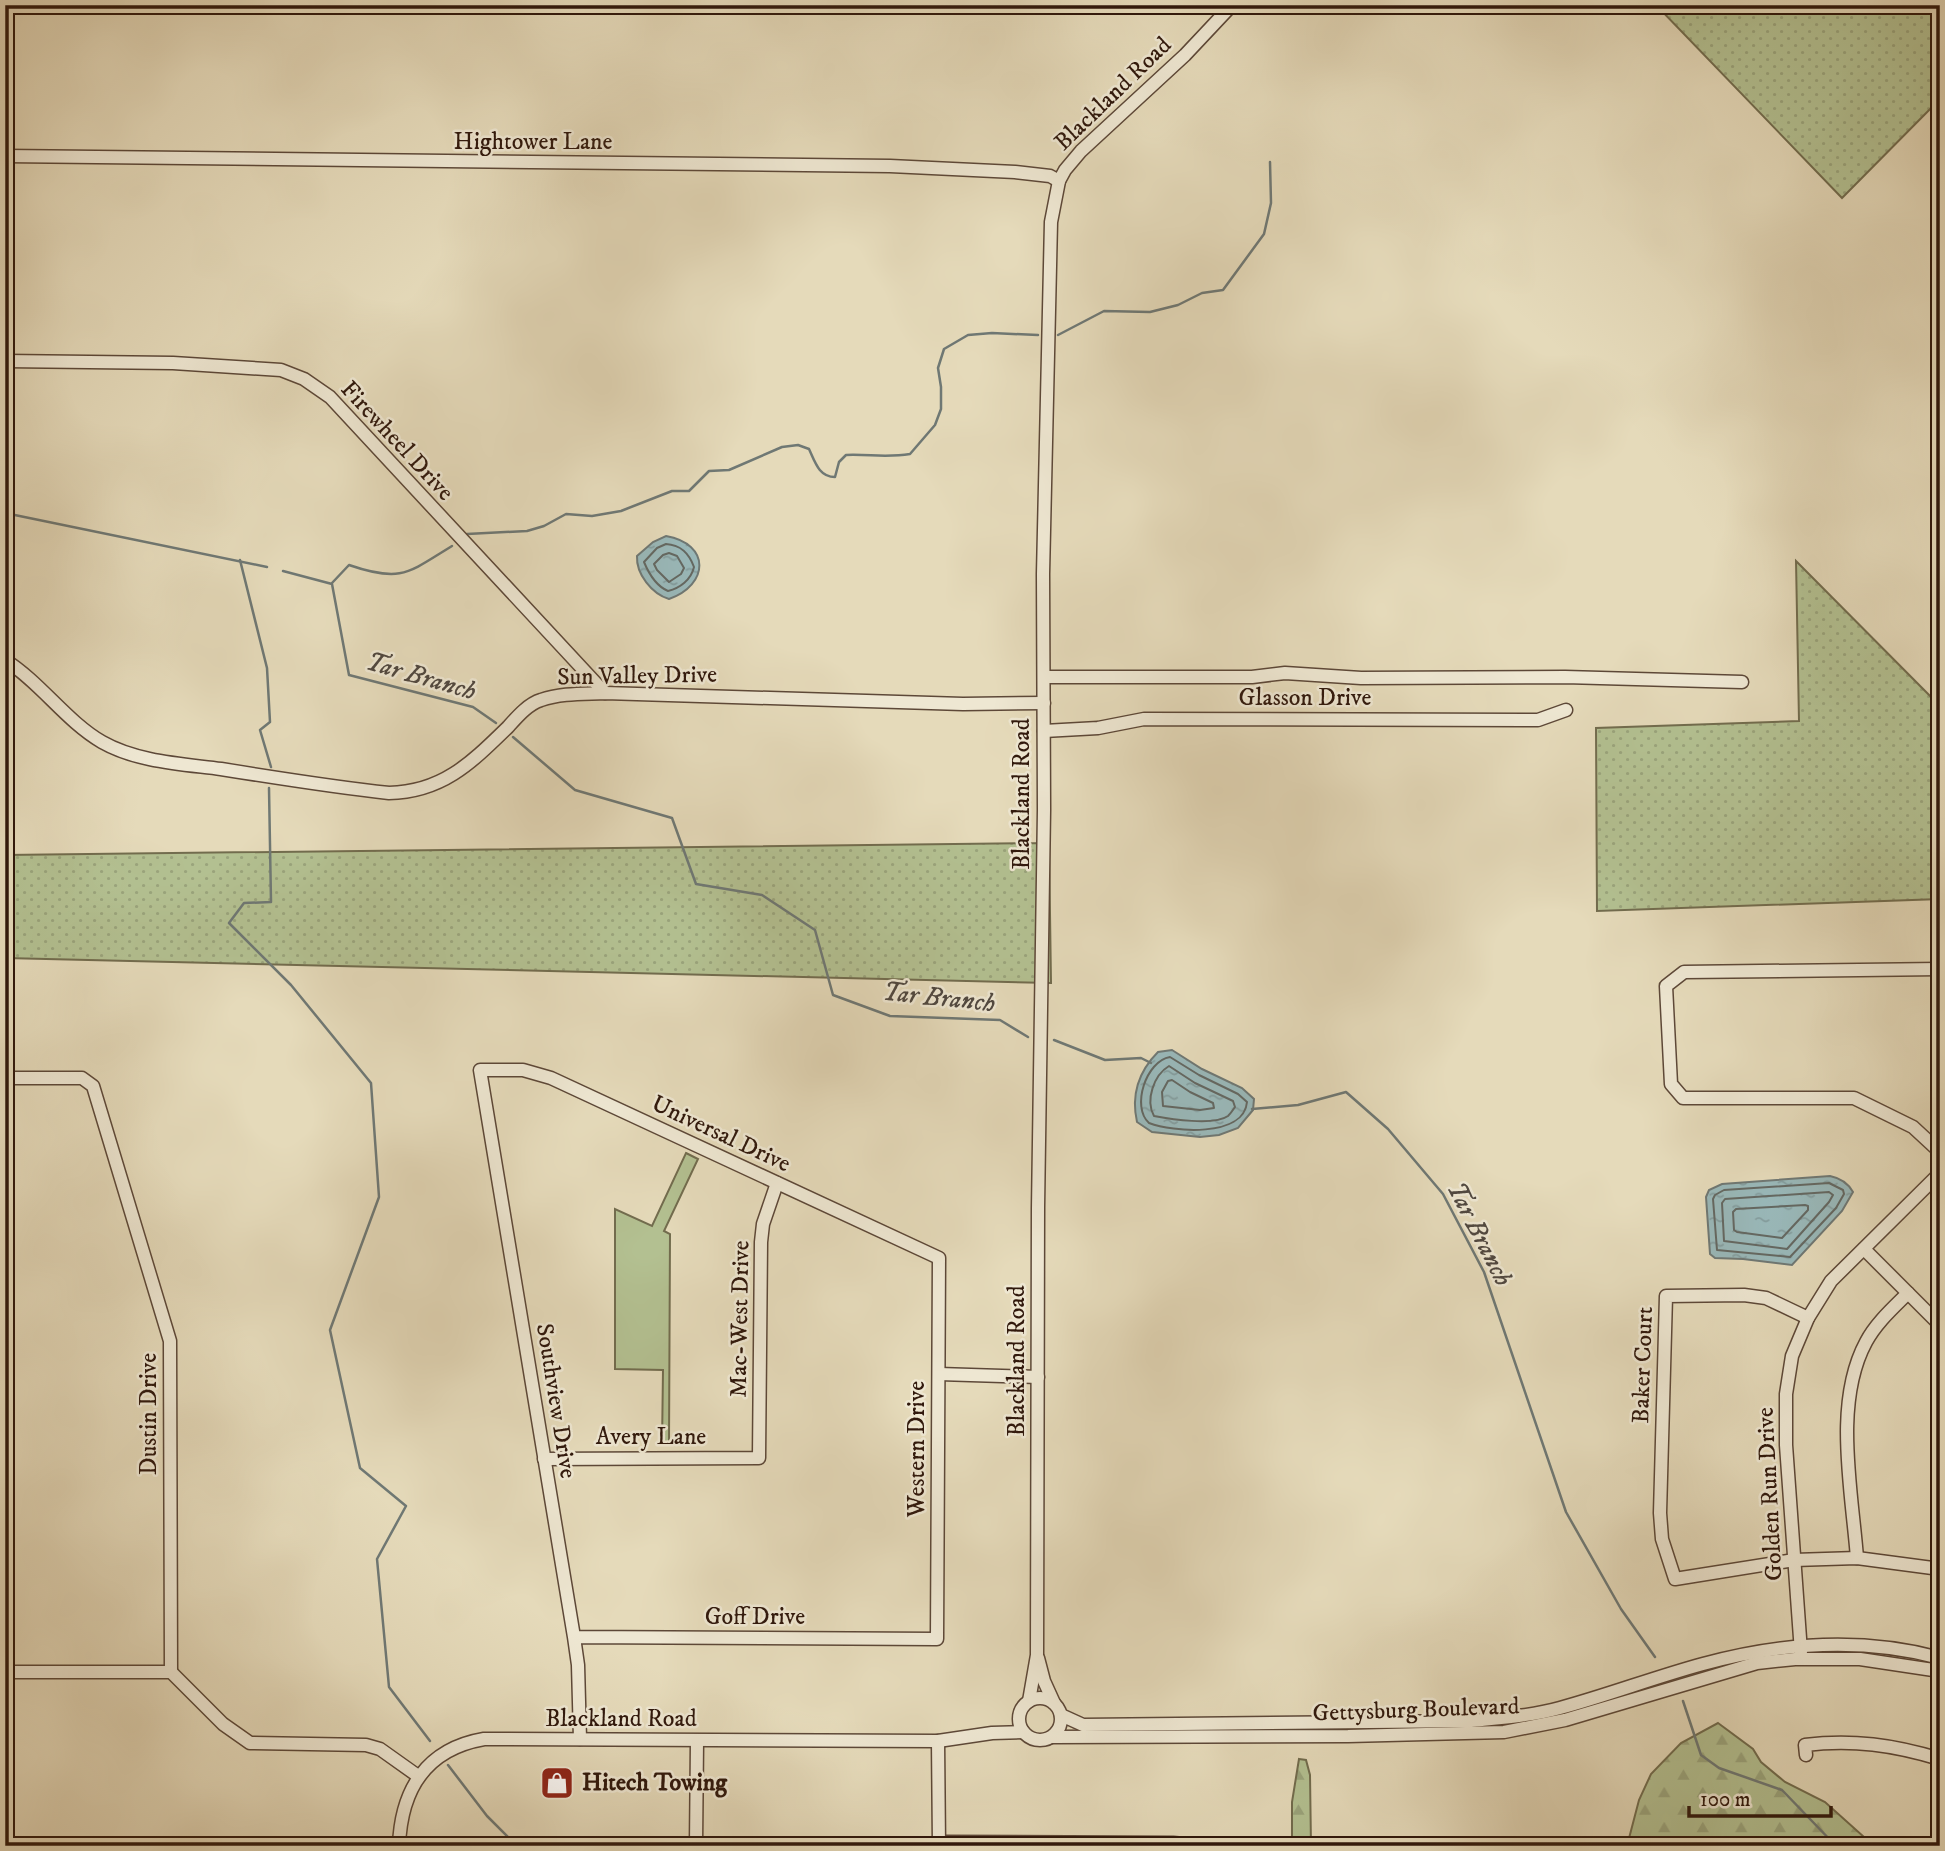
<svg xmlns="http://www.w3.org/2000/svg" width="1945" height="1851" viewBox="0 0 1945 1851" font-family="'IM FELL DW Pica',serif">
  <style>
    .grass { fill: url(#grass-dots); stroke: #726c4e; stroke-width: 2 }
    .forest { fill: url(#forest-firs); stroke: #726c4e; stroke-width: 2 }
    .park { fill: #b3c091; stroke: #726c4e; stroke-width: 2 }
    .water { fill: url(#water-ripples); stroke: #6f7874; stroke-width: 2 }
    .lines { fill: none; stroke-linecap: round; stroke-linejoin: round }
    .shore { stroke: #646862; stroke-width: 2 }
    .stream { stroke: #6f7874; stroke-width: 2.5 }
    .minor-casing { stroke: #5d4838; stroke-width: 15 }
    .minor { stroke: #eee7d2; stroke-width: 12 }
    .labels { text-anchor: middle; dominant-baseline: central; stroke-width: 5; stroke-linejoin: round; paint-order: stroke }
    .street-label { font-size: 24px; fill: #30180c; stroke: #eee7d2 }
    .poi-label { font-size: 24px; font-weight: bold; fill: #30180c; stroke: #eee7d2; text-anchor: start }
    .water-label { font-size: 26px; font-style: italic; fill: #504840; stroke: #eee7d2 }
  </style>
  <defs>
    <pattern id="grass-dots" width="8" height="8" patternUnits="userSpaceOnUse" patternTransform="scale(1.75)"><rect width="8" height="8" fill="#b3c091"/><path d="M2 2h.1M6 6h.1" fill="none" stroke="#9aa47c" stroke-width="1.8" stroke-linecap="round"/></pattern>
    <pattern id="forest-firs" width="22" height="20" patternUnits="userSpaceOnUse" patternTransform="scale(1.75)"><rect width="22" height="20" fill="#b3c091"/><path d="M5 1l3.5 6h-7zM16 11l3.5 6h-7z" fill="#9aa47c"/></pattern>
    <pattern id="water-ripples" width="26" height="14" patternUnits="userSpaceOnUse" patternTransform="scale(1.75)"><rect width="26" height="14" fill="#99b8b9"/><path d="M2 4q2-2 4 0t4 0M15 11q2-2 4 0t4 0" fill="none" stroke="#849d9e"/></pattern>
  </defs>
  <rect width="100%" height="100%" fill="#e5daba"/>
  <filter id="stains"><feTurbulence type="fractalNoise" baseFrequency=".00286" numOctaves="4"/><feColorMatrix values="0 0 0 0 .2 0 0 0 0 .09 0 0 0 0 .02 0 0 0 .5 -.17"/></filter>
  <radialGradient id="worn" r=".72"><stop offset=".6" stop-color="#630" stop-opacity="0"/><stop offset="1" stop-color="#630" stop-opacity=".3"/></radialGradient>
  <!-- grass -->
  <g class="grass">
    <polygon points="1656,5 1940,5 1940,99 1842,198"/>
    <polygon points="1796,561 1940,706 1940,899 1597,911 1596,728 1799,721"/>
    <polygon points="1049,843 1051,983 5,958 5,855"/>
  </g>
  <!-- forest -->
  <g class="forest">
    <polygon points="1718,1723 1753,1749 1761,1762 1785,1782 1825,1802 1874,1846 1627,1846 1639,1800 1651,1774 1681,1743"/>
    <polygon points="1299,1759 1306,1760 1310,1775 1311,1846 1292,1846 1292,1802"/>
  </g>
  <!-- park -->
  <polygon class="park" points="686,1153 698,1159 664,1231 670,1234 669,1445 662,1445 663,1370 615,1369 615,1209 652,1226"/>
  <!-- water -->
  <g class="water">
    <path d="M666 536C711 544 709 585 669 599 652 594 636 574 637 556L653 542Z"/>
    <path d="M1172 1050 1202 1069 1242 1088 1254 1099 1253 1110 1238 1128 1219 1135 1200 1137 1152 1132 1137 1122C1131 1095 1138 1072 1158 1052Z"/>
    <path d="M1830 1176C1840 1178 1848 1183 1853 1192L1842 1211 1792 1265 1743 1259 1715 1258 1710 1254 1706 1197 1709 1190 1722 1184Z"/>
  </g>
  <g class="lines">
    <!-- shore -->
    <g class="shore">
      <path d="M666 544C681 545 689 553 694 567 691 580 680 588 668 591 656 586 649 574 644 562L657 548Z"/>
      <polygon points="669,553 677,556 684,568 681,574 669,582 657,570 654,564 663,555"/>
      <path d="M1170 1057 1199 1075 1238 1094 1247 1102C1244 1138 1172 1132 1149 1123 1131 1107 1146 1061 1170 1057Z"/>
      <path d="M1169 1066 1195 1083 1233 1101 1235 1107C1233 1110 1231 1113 1228 1116 1214 1126 1170 1119 1154 1116 1145 1100 1154 1075 1169 1066Z"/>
      <polygon points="1172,1080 1190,1092 1213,1103 1214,1108 1200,1110 1163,1106 1162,1092 1168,1081"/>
      <polygon points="1829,1183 1843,1190 1844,1194 1836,1208 1790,1257 1717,1250 1713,1199 1715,1195 1724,1190"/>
      <polygon points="1829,1192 1833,1195 1829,1202 1787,1249 1724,1241 1722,1203 1725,1199"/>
      <polygon points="1805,1205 1808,1206 1808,1210 1782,1238 1737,1232 1734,1230 1733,1212 1736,1209"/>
    </g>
    <!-- stream -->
    <g class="stream">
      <polyline points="1058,335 1104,311 1150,312 1178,305 1202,293 1223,290 1264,234 1271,203 1270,162"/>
      <polyline points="5,513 267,567"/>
      <path d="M467 534 527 531 544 526 566 514 592 516 621 511 672 491H689L709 471 729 470 782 447 798 445 809 449C815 462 819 477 835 477L839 462 846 455C869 454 886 458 910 454L935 425 941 409V387L938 368 944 349 968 335 992 333 1038 335"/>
      <polyline points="240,560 267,668 270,722 260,730 271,767"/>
      <polyline points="283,571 332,584 349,675 473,707 496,723"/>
      <path d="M332 583 349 565C401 583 408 573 452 546"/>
      <polyline points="513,737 575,790 672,818 696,884 762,895 815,930 833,995 890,1016 1000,1020 1028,1037"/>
      <polyline points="269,788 271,902 244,903 229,923 291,985 371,1083 379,1197 330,1330 360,1468 406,1506 377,1559 389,1687 430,1741"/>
      <polyline points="1054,1040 1105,1060 1141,1058 1151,1063"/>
      <polyline points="1252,1109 1298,1105 1346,1092 1388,1129 1443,1194 1484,1272 1566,1512 1621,1609 1655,1657"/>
      <polyline points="1683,1701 1701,1755 1719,1768 1782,1790 1836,1846"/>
      <polyline points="448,1765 487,1816 517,1846"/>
    </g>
    <defs>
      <g id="minor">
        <polyline points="5,156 890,166 1015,172 1050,176 1059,181"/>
        <polyline points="5,361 173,363 281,370 304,379 330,397 605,693"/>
        <polyline points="1940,417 1940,424"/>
        <path d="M5 660C41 683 66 721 102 742 137 762 183 764 221 769 277 778 333 787 389 793 443 792 472 762 508 727 517 717 528 704 541 700 561 693 584 694 605 693L963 704 1044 703"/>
        <polyline points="1044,677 1252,677 1285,673 1361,678 1565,677 1742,682"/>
        <polyline points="1044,731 1098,728 1144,719 1538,720 1566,710"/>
        <polyline points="1940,969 1684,972 1666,986 1671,1084 1683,1098 1854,1098 1913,1127 1940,1152"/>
        <polyline points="5,1078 82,1078 93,1086 170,1341 171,1672"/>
        <polyline points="1864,1249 1940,1325"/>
        <polyline points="1808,1318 1766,1298 1744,1295 1666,1296 1660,1513 1662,1539 1675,1579 1794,1560 1857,1558 1940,1569"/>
        <polyline points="939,1374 1038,1377"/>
        <polyline points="544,1459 759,1458 761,1242 763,1224 777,1183"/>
        <path d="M1857 1558C1852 1491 1833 1403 1866 1342 1876 1323 1893 1308 1908 1293"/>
        <polyline points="574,1637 937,1639 939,1258 551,1078 523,1070 480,1070 574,1637 578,1665 580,1739"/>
        <polyline points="1801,1652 1786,1445 1786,1394 1792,1356 1808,1318 1831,1281 1940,1173"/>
        <polyline points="1038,1658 1044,1681 1054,1703"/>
        <polyline points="5,1672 171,1672 223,1724 250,1743 366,1745 380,1749 418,1776"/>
        <circle cx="1040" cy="1719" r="21"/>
        <polyline points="1029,1701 1037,1655 1038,1208 1044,810 1043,574 1051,222 1059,181 1065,170 1081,151 1185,55 1232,5"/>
        <path d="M1061 1715 1083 1725 1471 1721C1501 1718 1531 1716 1560 1708 1608 1695 1655 1677 1703 1664 1780 1643 1862 1637 1940 1658"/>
        <polyline points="1052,1737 1348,1736 1504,1732 1565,1720 1757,1663 1795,1659 1860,1659 1940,1671"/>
        <polyline points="938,1741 939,1846"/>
        <path d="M1806 1755 1805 1745C1852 1739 1894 1745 1940 1759"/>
        <polyline points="939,1842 1173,1843 1207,1846"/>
        <path d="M399 1846C401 1790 426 1749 484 1739L938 1741 992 1733 1023 1732"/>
        <polyline points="696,1846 697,1741"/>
      </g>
    </defs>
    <!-- minor casing -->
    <use href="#minor" class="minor-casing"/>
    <!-- minor -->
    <use href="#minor" class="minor"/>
  </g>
  <!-- icons -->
  <defs>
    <symbol id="shop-square" viewBox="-11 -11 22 22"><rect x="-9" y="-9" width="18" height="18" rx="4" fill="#8f2418" stroke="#eee7d2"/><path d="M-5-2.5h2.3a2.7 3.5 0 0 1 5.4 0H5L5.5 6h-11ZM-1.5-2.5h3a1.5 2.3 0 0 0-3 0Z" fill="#fff"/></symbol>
  </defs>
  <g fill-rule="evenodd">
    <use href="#shop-square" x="538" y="1764" width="38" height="38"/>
  </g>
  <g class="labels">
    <!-- street labels -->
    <g class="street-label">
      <text transform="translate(1113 94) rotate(-44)">Blackland Road</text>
      <text x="533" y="142">Hightower Lane</text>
      <text transform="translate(397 441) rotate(47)">Firewheel Drive</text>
      <text transform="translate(637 676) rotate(-1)">Sun Valley Drive</text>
      <text x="1305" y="698">Glasson Drive</text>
      <text transform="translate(1022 794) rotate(-90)">Blackland Road</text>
      <text transform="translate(721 1134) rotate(25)">Universal Drive</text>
      <text transform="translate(740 1319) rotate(-89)">Mac-West Drive</text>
      <text transform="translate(1017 1361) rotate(-90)">Blackland Road</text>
      <text transform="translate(1643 1365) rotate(-88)">Baker Court</text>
      <text transform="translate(556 1401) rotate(81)">Southview Drive</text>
      <text transform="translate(149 1414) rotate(-90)">Dustin Drive</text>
      <text x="651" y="1437">Avery Lane</text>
      <text transform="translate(917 1449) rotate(-90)">Western Drive</text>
      <text transform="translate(1770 1494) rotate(-93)">Golden Run Drive</text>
      <text x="755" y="1617">Goff Drive</text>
      <text transform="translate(1416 1710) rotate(-2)">Gettysburg Boulevard</text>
      <text x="621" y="1719">Blackland Road</text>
    </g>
    <!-- poi labels -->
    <g class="poi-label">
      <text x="582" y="1783">Hitech Towing</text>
    </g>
    <!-- water labels -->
    <g class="water-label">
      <text transform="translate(421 677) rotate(16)">Tar Branch</text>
      <text transform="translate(939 998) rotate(6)">Tar Branch</text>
      <text transform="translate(1479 1234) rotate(63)">Tar Branch</text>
    </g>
  </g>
  <!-- margin -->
  <rect width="1945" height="1851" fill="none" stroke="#e5daba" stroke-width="28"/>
  <rect x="7" y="7" width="1931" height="1837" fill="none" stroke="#30180c" stroke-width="3.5"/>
  <rect x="14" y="14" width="1917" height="1823" fill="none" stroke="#30180c" stroke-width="2"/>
  <!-- scale -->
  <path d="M1689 1806v10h142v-10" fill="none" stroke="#30180c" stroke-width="3.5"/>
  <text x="1700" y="1806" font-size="21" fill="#30180c" stroke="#eee7d2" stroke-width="5" paint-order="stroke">100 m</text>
  <rect width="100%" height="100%" filter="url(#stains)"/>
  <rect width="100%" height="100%" fill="url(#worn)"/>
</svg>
